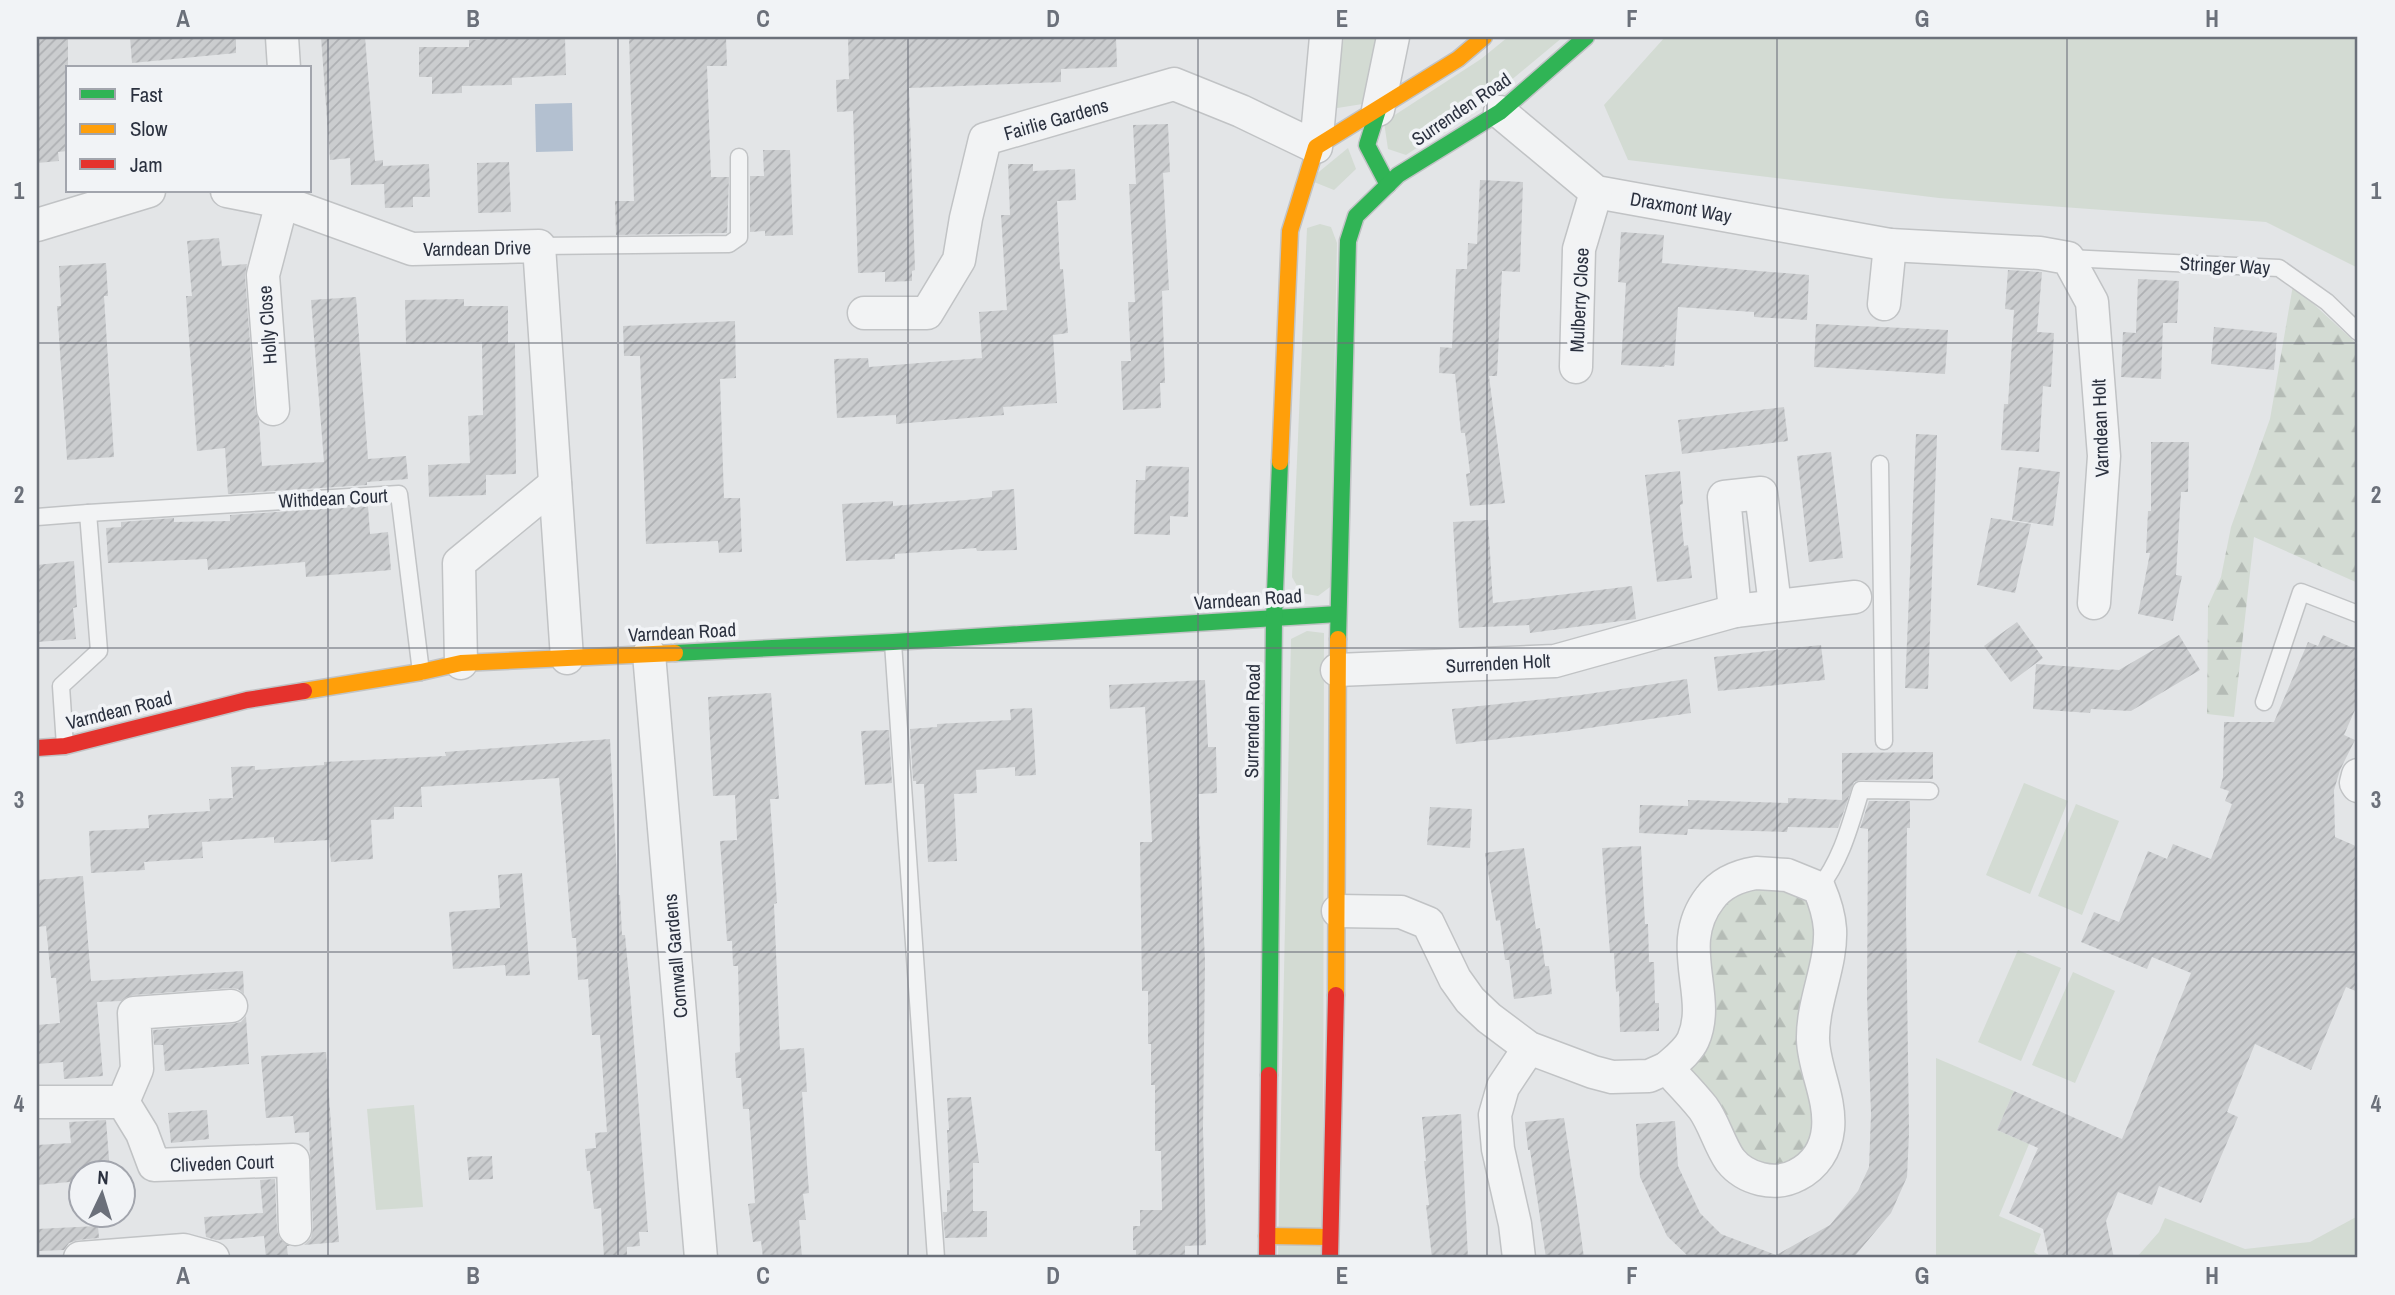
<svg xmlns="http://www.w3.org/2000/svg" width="2395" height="1295" viewBox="0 0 2395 1295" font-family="'Archivo Narrow',sans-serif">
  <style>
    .green { fill: #d3dbd3 }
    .forest { fill: url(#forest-firs) }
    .water { fill: #b3c0d0 }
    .building { fill: url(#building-hatch) }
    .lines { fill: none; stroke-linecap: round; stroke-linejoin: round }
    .lane-casing { stroke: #c1c3c5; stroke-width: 19 }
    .street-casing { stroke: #c1c3c5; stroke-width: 35 }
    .fast-casing { stroke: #c1c3c5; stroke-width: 19 }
    .slow-casing { stroke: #c1c3c5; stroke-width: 19 }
    .jam-casing { stroke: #c1c3c5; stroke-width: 19 }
    .lane { stroke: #f2f3f4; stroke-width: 16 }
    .street { stroke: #f2f3f4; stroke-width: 32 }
    .fast { stroke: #30b455; stroke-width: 16 }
    .slow { stroke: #ff9f0a; stroke-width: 16 }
    .jam { stroke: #e5322d; stroke-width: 16 }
    .grid { fill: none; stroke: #6b707a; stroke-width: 2; stroke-opacity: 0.55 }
    .labels { text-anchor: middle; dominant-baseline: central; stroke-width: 7; stroke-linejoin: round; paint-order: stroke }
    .street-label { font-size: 19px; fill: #2b313f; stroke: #f1f3f6 }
    .neatline { fill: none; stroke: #6b707a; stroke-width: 2.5 }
    .grid-label { font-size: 23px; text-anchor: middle; font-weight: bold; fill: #6b707a }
  </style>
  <defs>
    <pattern id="forest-firs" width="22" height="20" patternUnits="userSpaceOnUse" patternTransform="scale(1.75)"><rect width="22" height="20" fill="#d3dbd3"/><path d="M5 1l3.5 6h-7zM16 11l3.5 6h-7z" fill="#b5bcb6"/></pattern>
    <pattern id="building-hatch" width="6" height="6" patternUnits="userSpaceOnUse" patternTransform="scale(1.75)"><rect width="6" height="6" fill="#cbcdcf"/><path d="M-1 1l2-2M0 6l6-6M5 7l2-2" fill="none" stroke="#aeb0b3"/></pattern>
  </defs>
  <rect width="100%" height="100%" fill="#e3e5e7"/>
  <!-- green -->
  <g class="green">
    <polygon points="1344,37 1380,37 1369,103 1331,109"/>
    <polygon points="1508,37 1563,37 1480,106 1406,155 1388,149 1384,122 1481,59"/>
    <polygon points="1665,37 2358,37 2358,268 2266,222 1939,198 1628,160 1604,105"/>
    <polygon points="1348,148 1356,169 1334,190 1309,180"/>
    <polygon points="1320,224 1331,227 1337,243 1330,587 1318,596 1301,593 1292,577 1307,228"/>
    <polygon points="1307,631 1324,633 1323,1258 1278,1258 1291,639"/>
    <polygon points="2024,783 2068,801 2030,894 1986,875"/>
    <polygon points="2076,804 2119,821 2082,915 2038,896"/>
    <polygon points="2018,950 2061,968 2021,1061 1978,1042"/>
    <polygon points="2073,972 2115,991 2075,1083 2032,1065"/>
    <polygon points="1936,1058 2014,1091 1997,1130 2029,1144 1999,1216 2041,1234 2034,1252 2043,1258 1936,1258"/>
    <polygon points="414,1105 423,1207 376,1210 367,1109"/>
    <polygon points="2358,1216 2358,1258 2136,1258 2159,1232 2165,1218 2245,1249 2310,1242"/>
  </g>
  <!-- forest -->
  <g class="forest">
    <polygon points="2293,285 2358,345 2358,583 2254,537 2234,717 2207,714 2208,606 2221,577 2231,527 2270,419"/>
    <polygon points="1722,886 1819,888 1826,1142 1759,1179 1680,1057 1693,963"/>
  </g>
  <!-- water -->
  <polygon class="water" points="572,103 573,151 536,152 535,104"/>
  <!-- building -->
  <g class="building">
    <polygon points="37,37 68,37 68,151 58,152 59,161 37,163"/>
    <polygon points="130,37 236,37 236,53 132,63"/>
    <polygon points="321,37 365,37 375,161 383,160 383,166 429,164 430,197 413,197 413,207 385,208 384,184 351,185 350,158 330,160"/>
    <polygon points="480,37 565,37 566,75 512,78 512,85 462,86 462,93 432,94 432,77 419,77 419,47 469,47 469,40 480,40"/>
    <polygon points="629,37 726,37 727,66 707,66 711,177 729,177 727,233 616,235 615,201 634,201"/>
    <polygon points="848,37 1116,37 1117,67 1061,69 1061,82 909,88 915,270 912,271 912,281 885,282 885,272 858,273 853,111 837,112 836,80 849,79"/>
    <polygon points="1168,124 1170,172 1163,173 1169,290 1162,291 1165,383 1160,383 1161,408 1123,410 1121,361 1131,361 1128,302 1135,302 1129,184 1136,184 1133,125"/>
    <polygon points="763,150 790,150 793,235 765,236 765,231 750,232 750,176 764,176"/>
    <polygon points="509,162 511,212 478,213 477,163"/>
    <polygon points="1008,164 1033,164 1033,171 1075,169 1076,200 1057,201 1060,269 1063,269 1068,333 1053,335 1057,403 1003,407 1004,415 896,424 896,415 837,418 834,359 868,358 869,367 982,358 979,312 1007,310 1001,215 1010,215"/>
    <polygon points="1480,180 1523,182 1520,272 1502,271 1497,376 1489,376 1505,503 1470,506 1466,474 1470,473 1465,433 1461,433 1455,374 1439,373 1440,347 1452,348 1456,269 1467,269 1468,243 1477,244"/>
    <polygon points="1621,232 1664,235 1662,263 1809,275 1807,320 1754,317 1754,312 1678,307 1674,366 1665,365 1664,367 1621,365 1626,283 1618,282"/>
    <polygon points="219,238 222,266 247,264 245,276 255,410 259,420 262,466 324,462 311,300 356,297 368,459 406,456 408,479 367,482 367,485 228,494 225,448 197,451 186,296 192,296 187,241"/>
    <polygon points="106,263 108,296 104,296 114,457 67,460 57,306 61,306 59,266"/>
    <polygon points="2008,270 2042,272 2037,332 2054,333 2051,387 2043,386 2039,452 2001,450 2004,404 2008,404 2014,310 2005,309"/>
    <polygon points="2138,279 2179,281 2177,323 2163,323 2161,379 2121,377 2123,332 2136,333"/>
    <polygon points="464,299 464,306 508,306 508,343 515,343 516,474 486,475 486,495 429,497 428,465 470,463 468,416 483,415 482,342 406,344 405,300"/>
    <polygon points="735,321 736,378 720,379 724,498 740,498 742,552 719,553 718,541 646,544 640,356 624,356 623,326"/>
    <polygon points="1816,324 1948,330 1945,374 1814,367"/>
    <polygon points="2214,327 2277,333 2274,370 2211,364"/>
    <polygon points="1784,407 1788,441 1682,454 1678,420"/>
    <polygon points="1916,434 1937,435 1928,689 1905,688"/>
    <polygon points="2151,442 2189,442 2188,492 2181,492 2176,575 2182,576 2173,621 2138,614 2150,553 2146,553 2148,511 2151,511"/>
    <polygon points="1831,452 1843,558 1809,562 1797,456"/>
    <polygon points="1146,466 1189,467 1188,517 1170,516 1170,535 1134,534 1136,480 1145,480"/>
    <polygon points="2019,467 2060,472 2053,526 2012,520"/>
    <polygon points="1680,471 1683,504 1680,505 1682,525 1684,546 1688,545 1692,578 1657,582 1645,475"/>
    <polygon points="1014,489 1017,550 977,551 976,548 895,554 895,559 846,561 842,504 893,501 893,506 966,500 992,497 992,491"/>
    <polygon points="368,506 370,534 388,532 391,570 306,577 305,562 208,570 207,559 108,563 106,528 121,527 121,522 174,518 174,522 230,521 230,515"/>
    <polygon points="1991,518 2031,524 2015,593 1977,585"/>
    <polygon points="1488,520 1493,603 1632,586 1636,619 1530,633 1529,625 1459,628 1453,522"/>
    <polygon points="74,561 77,607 73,608 76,639 37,642 37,565"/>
    <polygon points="2017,622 2043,658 2011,682 1984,646"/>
    <polygon points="2179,635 2200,670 2131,711 2091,709 2090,713 2033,709 2036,664 2119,670"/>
    <polygon points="2323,635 2358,650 2358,703 2344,735 2355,740 2340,770 2334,790 2335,837 2358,847 2358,992 2346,987 2311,1070 2255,1044 2227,1112 2238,1117 2201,1203 2159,1186 2152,1205 2118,1192 2106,1221 2114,1258 2049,1258 2043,1229 2009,1213 2038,1148 1997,1130 2014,1091 2122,1139 2191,973 2152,957 2147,969 2081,942 2094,912 2119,922 2148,851 2167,859 2173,844 2211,859 2232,804 2225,801 2229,791 2220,788 2223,777 2224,722 2274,722 2308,642 2318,646"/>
    <polygon points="1821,645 1825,680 1718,691 1714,657"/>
    <polygon points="1687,679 1691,713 1562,732 1456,744 1452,709 1581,695"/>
    <polygon points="1205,680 1208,747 1216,747 1217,793 1198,794 1205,961 1203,1129 1206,1245 1185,1246 1185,1258 1136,1258 1136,1250 1133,1250 1133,1226 1140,1226 1140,1210 1162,1210 1161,1151 1155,1151 1155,1085 1151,1085 1151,1044 1148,1044 1148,991 1142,991 1140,842 1152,842 1150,795 1145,707 1110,709 1109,685"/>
    <polygon points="771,693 779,799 770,799 777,903 774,904 780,1050 804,1048 807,1092 802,1092 809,1193 803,1194 806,1220 799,1220 802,1258 763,1258 761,1241 753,1242 748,1204 755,1203 749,1109 743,1109 741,1078 736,1078 735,1053 740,1052 738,966 733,966 732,941 727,941 720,841 737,840 735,795 713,796 708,697"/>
    <polygon points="1032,708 1036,775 1015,776 1015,767 976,770 977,793 954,794 957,861 928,862 924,784 916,784 916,781 913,781 910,729 937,727 937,724 1011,720 1010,709"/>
    <polygon points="889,730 892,783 865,785 861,731"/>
    <polygon points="610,739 618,895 620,895 622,935 625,935 630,989 648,1232 639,1232 640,1246 627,1247 627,1258 604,1258 601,1208 594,1209 590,1171 587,1171 585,1149 596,1148 595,1133 607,1132 600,1035 592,1035 588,979 578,980 576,938 572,938 559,778 421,787 422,807 394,807 394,819 371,820 373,859 331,862 329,840 274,843 274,837 202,842 203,858 144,862 145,870 91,873 89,831 149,828 148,815 210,811 209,799 233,798 231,767 255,766 255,770 324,765 324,762 446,756 445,752"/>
    <polygon points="1933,752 1933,779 1861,780 1854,782 1838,828 1788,827 1787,832 1688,829 1687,835 1639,833 1640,805 1688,806 1688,800 1788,803 1788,798 1842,800 1842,753"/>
    <polygon points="1869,801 1910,801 1910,828 1907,828 1906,911 1909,1133 1907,1177 1891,1213 1853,1258 1690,1258 1667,1236 1640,1177 1636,1124 1675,1121 1678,1166 1700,1213 1721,1234 1776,1255 1830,1225 1858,1191 1869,1167 1871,1114 1867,998 1868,829 1860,828"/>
    <polygon points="1430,807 1472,809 1470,848 1427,845"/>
    <polygon points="1641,846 1645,924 1648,924 1649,962 1654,962 1655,1003 1659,1003 1659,1031 1620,1032 1619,991 1616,992 1614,953 1610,953 1602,848"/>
    <polygon points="1524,848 1536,929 1540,928 1545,966 1549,966 1552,994 1514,999 1509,960 1505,960 1500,920 1496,921 1485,853"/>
    <polygon points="522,873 530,975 506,976 505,965 453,969 449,912 500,908 498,875"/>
    <polygon points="83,876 91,981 243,971 244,994 238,989 230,988 133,995 121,1001 97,1002 103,1076 64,1079 63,1062 37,1064 37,1025 60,1023 56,978 51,978 46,926 37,927 37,880"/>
    <polygon points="246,1016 249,1064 165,1071 163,1045 154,1045 153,1030 232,1024 241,1022"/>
    <polygon points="326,1052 339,1242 304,1245 311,1238 313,1228 309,1132 295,1133 293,1116 266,1118 261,1056"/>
    <polygon points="971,1097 979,1163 973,1163 973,1211 987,1211 987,1237 945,1238 943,1212 947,1212 947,1190 950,1190 947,1130 949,1130 947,1098"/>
    <polygon points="207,1110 209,1139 171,1143 168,1113"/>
    <polygon points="1461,1114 1468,1258 1432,1258 1426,1205 1429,1205 1424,1161 1426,1161 1422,1117"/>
    <polygon points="1564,1118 1577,1205 1584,1258 1546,1258 1530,1150 1528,1150 1525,1122"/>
    <polygon points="106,1120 110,1172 80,1172 80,1181 37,1185 37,1145 71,1143 69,1122"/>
    <polygon points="492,1156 493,1179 469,1180 467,1157"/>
    <polygon points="275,1179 277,1230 280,1239 290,1246 287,1246 288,1258 266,1258 264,1236 216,1240 206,1237 204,1217 263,1213 260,1180"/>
    <polygon points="98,1226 99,1238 78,1240 69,1243 64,1250 37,1251 37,1229"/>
  </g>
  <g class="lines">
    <defs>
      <g id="lane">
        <polyline points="539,246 729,244 739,237 739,157"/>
        <polyline points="2068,258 2279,268 2327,302 2358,332"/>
        <polyline points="1880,464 1884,741"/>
        <polyline points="88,513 399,494 421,672"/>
        <polyline points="37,517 88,513 99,651 61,686 65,746"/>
        <polyline points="893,643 936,1258"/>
        <polyline points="2264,702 2301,592 2358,614"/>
        <path d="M1819 888C1842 859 1850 825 1861 790L1930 791"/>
      </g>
      <g id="street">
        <polyline points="282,37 284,68"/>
        <polyline points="1378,110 1393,37"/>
        <polyline points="1500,112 1596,192 1890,245 2040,253 2068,258 2092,302 2104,456 2094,603"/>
        <polyline points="227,191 282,202 412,249 539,246 567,658"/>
        <polyline points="37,225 149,191"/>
        <polyline points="1884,304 1890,245"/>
        <polyline points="864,313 927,313 959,260 966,218 985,139 1174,84 1241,111 1316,147 1326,37"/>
        <polyline points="1576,367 1579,249 1596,192"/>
        <polyline points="273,409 263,275 285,191"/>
        <polyline points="1735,611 1724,497 1761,493 1775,605"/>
        <polyline points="649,654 701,1258"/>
        <polyline points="461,663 459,563 555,484"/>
        <polyline points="1337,670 1555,661 1735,611 1855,597"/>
        <polyline points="2358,775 2356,783 2358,786"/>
        <path d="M1756 873 1787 875 1819 888C1825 902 1829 914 1830 929 1832 965 1812 1002 1813 1040 1814 1069 1831 1098 1828 1129 1826 1149 1815 1166 1797 1175 1775 1187 1745 1179 1730 1160 1719 1144 1714 1123 1703 1108 1692 1094 1679 1081 1667 1068 1676 1060 1688 1051 1693 1040 1713 996 1673 945 1710 898 1721 883 1737 876 1756 873Z"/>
        <polyline points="1338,911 1401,912 1428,923 1455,979 1470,1000 1489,1018 1529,1048 1593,1072 1612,1077 1649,1076 1667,1068"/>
        <polyline points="37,1102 123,1102 142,1133 154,1165 293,1160 295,1229"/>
        <polyline points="123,1102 137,1069 134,1013 231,1006"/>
        <polyline points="80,1258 184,1250 213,1258"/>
        <polyline points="1519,1258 1515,1224 1498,1149 1495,1115 1503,1087 1529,1048"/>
      </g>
      <g id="fast">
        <polyline points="1378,110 1367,145 1388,185"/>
        <polyline points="1338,639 1348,241 1356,216 1398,175 1500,112 1586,37"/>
        <polyline points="675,653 893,642 1338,614"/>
        <polyline points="1269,1075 1274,618 1280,462"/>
      </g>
      <g id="slow">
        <polyline points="1280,462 1290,231 1316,147 1458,59 1484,37"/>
        <polyline points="304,691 421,672 461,663 675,653"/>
        <polyline points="1336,995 1338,639"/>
        <polyline points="1267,1236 1329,1237"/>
      </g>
      <g id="jam">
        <polyline points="37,748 65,746 247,700 304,691"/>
        <polyline points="1267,1258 1269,1075"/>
        <polyline points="1330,1258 1336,995"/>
      </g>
    </defs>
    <!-- lane casing -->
    <use href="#lane" class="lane-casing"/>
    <!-- street casing -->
    <use href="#street" class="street-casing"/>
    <!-- fast casing -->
    <use href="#fast" class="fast-casing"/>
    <!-- slow casing -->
    <use href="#slow" class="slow-casing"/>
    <!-- jam casing -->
    <use href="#jam" class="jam-casing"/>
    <!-- lane -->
    <use href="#lane" class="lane"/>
    <!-- street -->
    <use href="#street" class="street"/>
    <!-- fast -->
    <use href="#fast" class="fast"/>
    <!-- slow -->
    <use href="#slow" class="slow"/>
    <!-- jam -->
    <use href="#jam" class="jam"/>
  </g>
  <!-- grid -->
  <path class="grid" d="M328 37V1258M618 37V1258M908 37V1258M1198 37V1258M1487 37V1258M1777 37V1258M2067 37V1258M37 343H2358M37 648H2358M37 952H2358"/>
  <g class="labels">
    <!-- street labels -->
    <g class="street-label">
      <text transform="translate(1461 109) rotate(-34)">Surrenden Road</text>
      <text transform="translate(1056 119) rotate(-16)">Fairlie Gardens</text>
      <text transform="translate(1681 207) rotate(10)">Draxmont Way</text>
      <text transform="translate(477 248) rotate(-1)">Varndean Drive</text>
      <text transform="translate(2225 265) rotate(3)">Stringer Way</text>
      <text transform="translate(1579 300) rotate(-87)">Mulberry Close</text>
      <text transform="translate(267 325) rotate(-94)">Holly Close</text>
      <text transform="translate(2100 428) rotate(-92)">Varndean Holt</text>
      <text transform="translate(333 498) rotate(-3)">Withdean Court</text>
      <text transform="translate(1248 599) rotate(-4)">Varndean Road</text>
      <text transform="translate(682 632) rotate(-3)">Varndean Road</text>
      <text transform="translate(1498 663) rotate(-3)">Surrenden Holt</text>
      <text transform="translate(119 710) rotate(-14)">Varndean Road</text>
      <text transform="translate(1252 721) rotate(-89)">Surrenden Road</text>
      <text transform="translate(675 956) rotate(-95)">Cornwall Gardens</text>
      <text transform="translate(222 1163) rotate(-2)">Cliveden Court</text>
    </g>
  </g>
  <!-- border -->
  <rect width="2395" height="1295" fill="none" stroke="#f1f3f6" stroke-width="77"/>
  <!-- legend -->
  <rect x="66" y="66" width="245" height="126" fill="#f1f3f6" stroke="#a2a5ad" stroke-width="2"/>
  <rect x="80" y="89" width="35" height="10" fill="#30b455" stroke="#a2a5ad" stroke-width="2"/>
  <text x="130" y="102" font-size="21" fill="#2b313f">Fast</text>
  <rect x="80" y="124" width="35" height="10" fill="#ff9f0a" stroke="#a2a5ad" stroke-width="2"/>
  <text x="130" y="136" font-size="21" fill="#2b313f">Slow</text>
  <rect x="80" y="159" width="35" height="10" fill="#e5322d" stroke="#a2a5ad" stroke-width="2"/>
  <text x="130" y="172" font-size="21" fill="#2b313f">Jam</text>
  <!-- north arrow -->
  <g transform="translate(102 1194) rotate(4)"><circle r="33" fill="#f1f3f6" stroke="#a2a5ad" stroke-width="2"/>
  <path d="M0-5L12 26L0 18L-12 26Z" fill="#6b707a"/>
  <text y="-10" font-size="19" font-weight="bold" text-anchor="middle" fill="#2b313f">N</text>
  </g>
  <rect x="38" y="38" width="2318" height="1218" class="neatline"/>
  <g class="grid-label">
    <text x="183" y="27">A</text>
    <text x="473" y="27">B</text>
    <text x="763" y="27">C</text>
    <text x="1053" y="27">D</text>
    <text x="1342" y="27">E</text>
    <text x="1632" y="27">F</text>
    <text x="1922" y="27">G</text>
    <text x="2212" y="27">H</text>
    <text x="19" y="199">1</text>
    <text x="2376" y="199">1</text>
    <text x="19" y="503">2</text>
    <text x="2376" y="503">2</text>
    <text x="19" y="808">3</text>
    <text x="2376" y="808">3</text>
    <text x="19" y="1112">4</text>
    <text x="2376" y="1112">4</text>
    <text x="183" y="1284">A</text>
    <text x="473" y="1284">B</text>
    <text x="763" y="1284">C</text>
    <text x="1053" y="1284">D</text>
    <text x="1342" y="1284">E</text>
    <text x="1632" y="1284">F</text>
    <text x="1922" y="1284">G</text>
    <text x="2212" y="1284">H</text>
  </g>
</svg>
